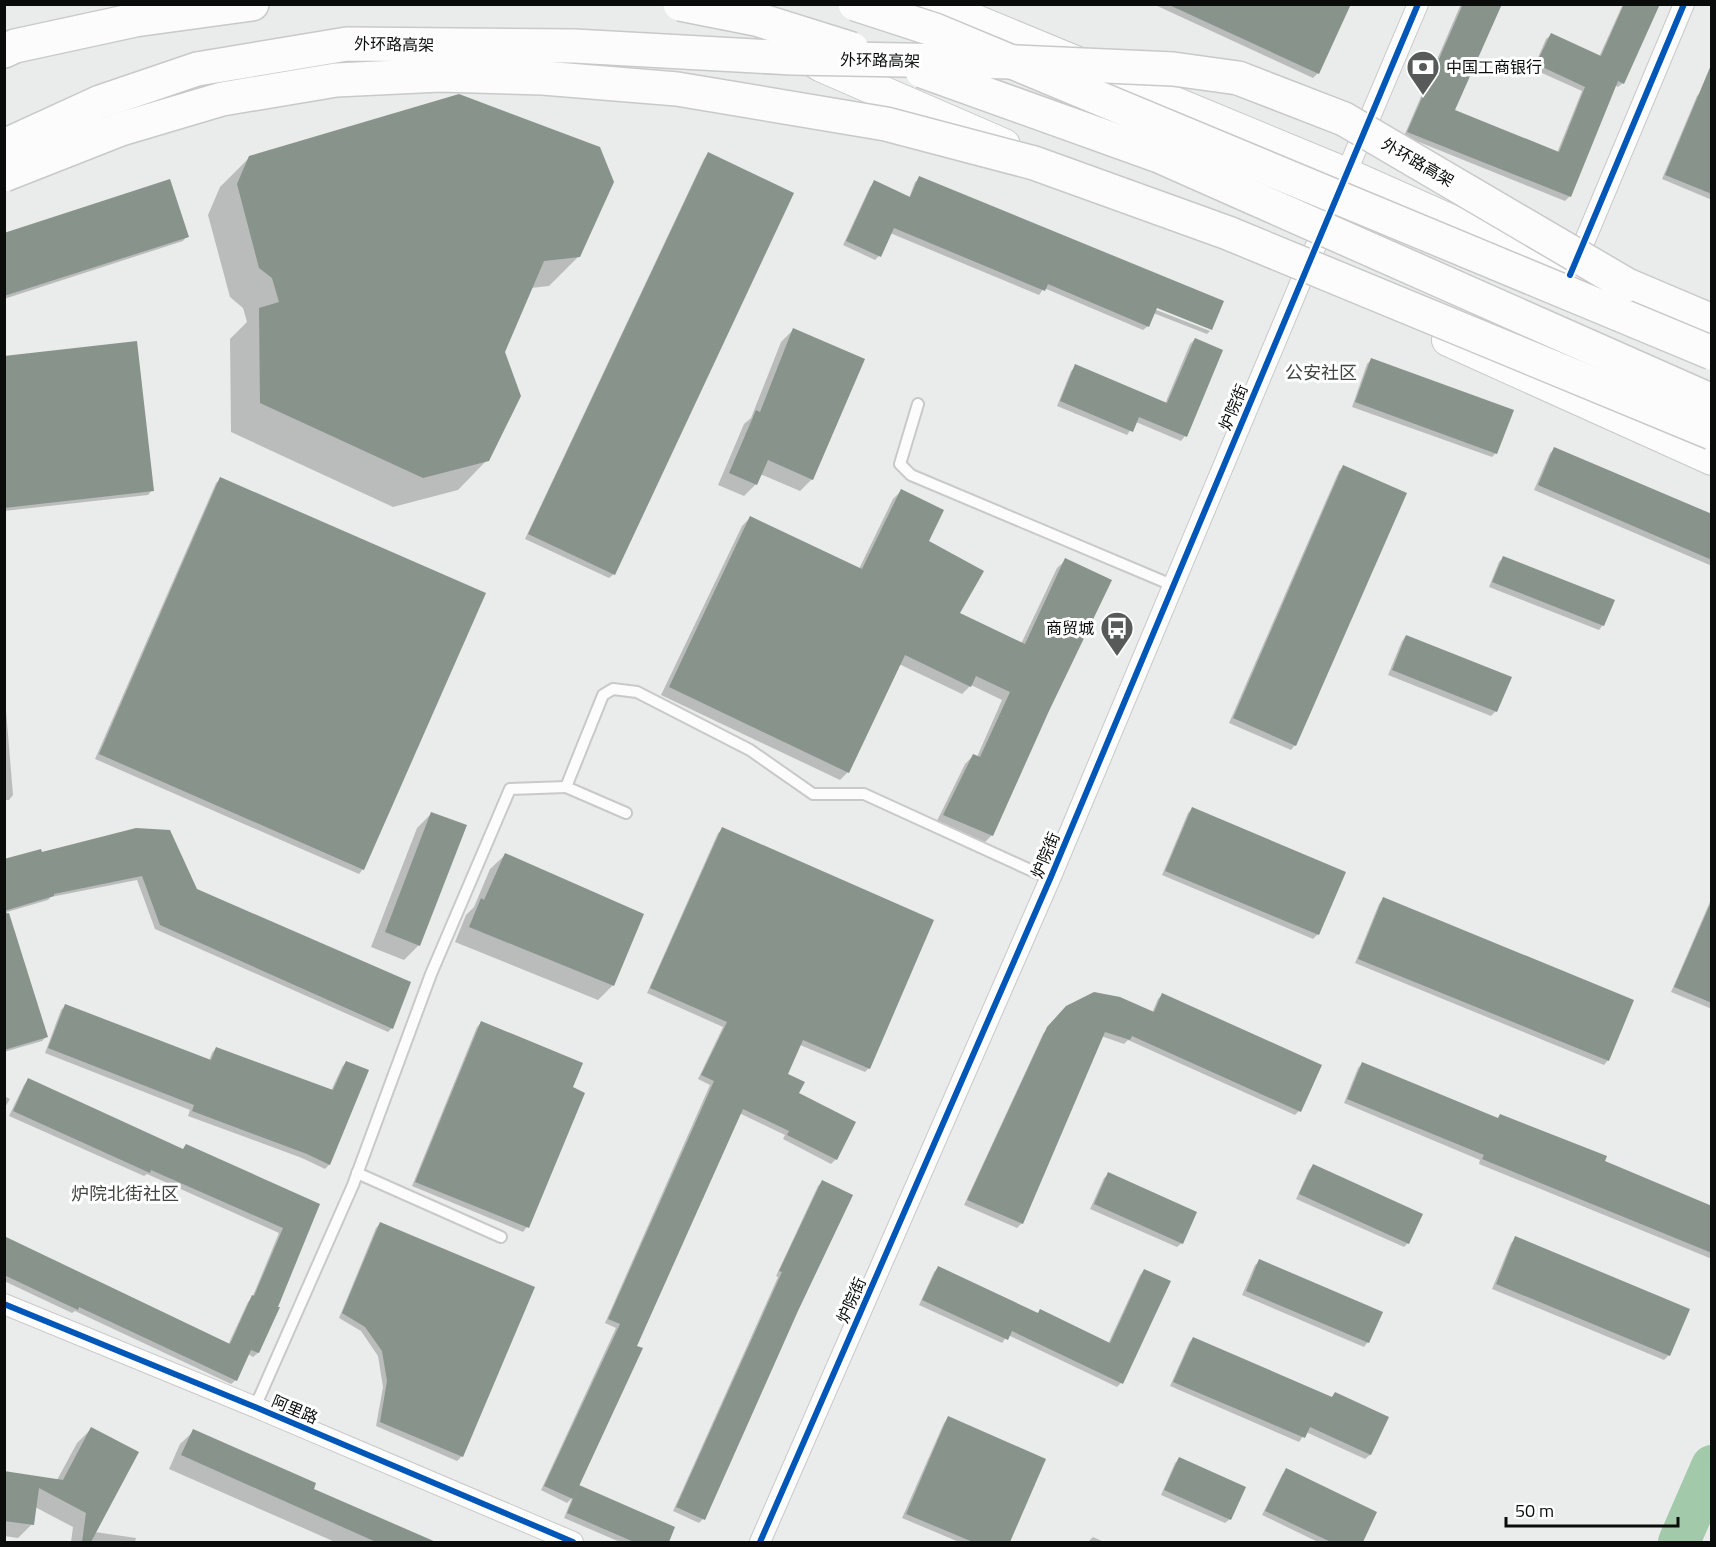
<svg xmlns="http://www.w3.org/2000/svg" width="1716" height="1547" viewBox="0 0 1716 1547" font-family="'Titillium Web','Noto Sans SC',sans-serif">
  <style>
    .shadow { fill: #0003 }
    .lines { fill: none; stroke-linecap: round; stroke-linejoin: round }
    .river { stroke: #a2caaa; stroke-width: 42 }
    .building { fill: #88948b }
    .service-casing { stroke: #c8c9c8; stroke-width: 14 }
    .minor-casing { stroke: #c8c9c8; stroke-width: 22 }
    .primary-casing { stroke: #c8c9c8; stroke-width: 34 }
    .trunk-casing { stroke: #c8c9c8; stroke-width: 36 }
    .service { stroke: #fcfcfc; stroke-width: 10 }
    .minor { stroke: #fcfcfc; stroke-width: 20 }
    .primary { stroke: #fcfcfc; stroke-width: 32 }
    .trunk { stroke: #fcfcfc; stroke-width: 33 }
    .trunk-bridge-casing { stroke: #c8c9c8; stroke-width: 36; stroke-linecap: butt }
    .trunk-bridge { stroke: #fcfcfc; stroke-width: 33 }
    .cycleway-casing { stroke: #fff; stroke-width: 10 }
    .cycleway { stroke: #0057b8; stroke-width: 6 }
    .labels { text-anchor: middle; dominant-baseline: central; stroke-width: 6; stroke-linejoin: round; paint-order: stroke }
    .street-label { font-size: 16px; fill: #0a0c0b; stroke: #fff }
    .poi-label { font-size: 16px; fill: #0a0c0b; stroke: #fff; text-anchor: start }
    .neighbourhood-label { font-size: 18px; fill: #424542; stroke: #fff }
  </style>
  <rect width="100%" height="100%" fill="#e9ecea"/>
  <!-- shadow -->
  <g class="shadow">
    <polygon points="1153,4 1349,4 1318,73 1313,78"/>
    <polygon points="1461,4 1500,4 1453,111 1557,153 1582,91 1533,69 1546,39 1551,35 1599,57 1623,4 1659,4 1623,83 1618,87 1614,85 1570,196 1565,201 1404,136"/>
    <polygon points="1701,92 1712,96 1712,200 1662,179 1697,96"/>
    <polygon points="708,154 614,574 609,578 525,539 704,159"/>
    <polygon points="250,157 579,256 549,286 531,288 503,352 487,460 458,490 393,507 231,432 230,339 247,322 243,308 230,297 208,215 220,187"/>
    <polygon points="920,178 1150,304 1149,307 1210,331 1207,334 1153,313 1148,326 1143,330 1044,288 1039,295 890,233 879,256 875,260 843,245 870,187 875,182 909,198 915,182"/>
    <polygon points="4,234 187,236 183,241 4,299"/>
    <polygon points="793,330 812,479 800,491 760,474 756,484 744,496 718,485 744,424 751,418 781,342"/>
    <polygon points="1195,339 1185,436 1181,441 1136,422 1127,435 1057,406 1071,371 1076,366 1165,404 1190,344"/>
    <polygon points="4,358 152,490 148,495 4,511"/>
    <polygon points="1371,360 1496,453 1492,457 1352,407 1367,364"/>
    <polygon points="1555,448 1712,515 1712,566 1534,490 1550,453"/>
    <polygon points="1344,466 1295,745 1291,750 1229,723 1339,471"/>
    <polygon points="221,479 363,869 359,874 95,759 216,483"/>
    <polygon points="901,491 927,542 958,614 1021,644 1057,568 1066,560 992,835 984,843 936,823 965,764 973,756 977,757 1002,700 971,685 962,694 899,664 848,772 840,780 661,695 742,526 750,518 859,569 893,499"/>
    <polygon points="1503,558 1603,625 1599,630 1489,587 1499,562"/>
    <polygon points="1406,636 1496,711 1491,716 1388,675 1402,641"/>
    <polygon points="4,686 13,795 9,800 4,800"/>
    <polygon points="1192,809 1318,934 1313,939 1162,875 1188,813"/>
    <polygon points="432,813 419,945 404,960 371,947 417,828"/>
    <polygon points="723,829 869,1068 865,1072 800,1045 786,1075 836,1159 831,1164 783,1139 785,1135 739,1113 635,1346 577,1486 673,1528 667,1542 620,1542 564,1518 572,1498 567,1503 541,1490 616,1328 605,1323 710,1085 698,1079 723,1027 647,993 718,833"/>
    <polygon points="136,830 196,890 392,1028 388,1032 155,929 137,880 51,897 48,900 7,912 46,1037 42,1041 4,1052 4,861"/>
    <polygon points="505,855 642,915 613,985 598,1000 455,942 466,915 474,907 490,869"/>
    <polygon points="1712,897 1712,1009 1671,992"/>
    <polygon points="1383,899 1608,1060 1604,1065 1355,963 1379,904"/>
    <polygon points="1162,995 1299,1111 1295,1115 1128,1040 1124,1044 1101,1036 1022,1223 1017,1228 964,1205 1043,1034 1062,1012 1152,1013 1158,999"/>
    <polygon points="65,1006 209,1061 212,1053 216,1048 331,1091 342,1067 346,1062 367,1071 329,1165 325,1169 302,1158 188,1116 190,1110 45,1053 61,1010"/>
    <polygon points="481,1023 571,1088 583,1093 527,1227 523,1232 412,1186 477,1027"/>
    <polygon points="1362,1064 1712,1207 1712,1259 1479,1164 1480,1160 1344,1103 1358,1068"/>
    <polygon points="28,1080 182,1150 318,1205 258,1353 253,1357 248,1354 236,1380 231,1384 75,1311 72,1313 4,1281 4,1237 228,1345 248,1302 252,1298 279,1233 147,1174 144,1176 9,1116 24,1085"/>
    <polygon points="4,1096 10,1099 4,1109"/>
    <polygon points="1313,1166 1408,1243 1404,1247 1296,1199 1309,1170"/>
    <polygon points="1109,1174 1182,1243 1177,1247 1090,1209 1104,1178"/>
    <polygon points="822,1182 797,1310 703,1519 699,1523 673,1511 778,1277 776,1276 818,1186"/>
    <polygon points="380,1224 462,1456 457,1461 376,1426 383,1387 378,1356 361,1331 339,1318 376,1228"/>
    <polygon points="1516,1238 1669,1355 1664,1360 1492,1289 1511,1243"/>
    <polygon points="1260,1261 1368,1342 1364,1347 1242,1295 1255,1265"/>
    <polygon points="938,1268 1037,1314 1040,1311 1108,1344 1140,1275 1144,1271 1121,1383 1117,1387 1008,1335 1002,1343 919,1305 934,1272"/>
    <polygon points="1193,1338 1331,1398 1335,1394 1387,1418 1370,1455 1365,1459 1306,1432 1299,1442 1170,1386 1189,1343"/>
    <polygon points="948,1418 1044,1460 1008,1542 959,1542 902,1518 944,1423"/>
    <polygon points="91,1429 95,1532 136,1538 135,1542 71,1542 73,1527 35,1507 32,1524 18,1538 4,1536 4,1473 57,1480 77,1443"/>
    <polygon points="194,1431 312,1490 432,1542 335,1542 169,1469 180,1444"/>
    <polygon points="1179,1459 1230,1519 1225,1523 1161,1495 1175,1463"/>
    <polygon points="1286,1470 1375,1513 1361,1542 1318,1542 1262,1515 1282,1475"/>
    <polygon points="1093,1537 1104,1542 1088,1542"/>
  </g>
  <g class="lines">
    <!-- river -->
    <polyline class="river" points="1679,1542 1712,1466"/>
  </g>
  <!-- building -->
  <g class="building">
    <polygon points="1167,4 1351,4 1319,74"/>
    <polygon points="1463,4 1502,4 1455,110 1559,152 1585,87 1536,64 1551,33 1601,56 1624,4 1660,4 1624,84 1618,81 1571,197 1407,132"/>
    <polygon points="1711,65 1712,65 1712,194 1665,175"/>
    <polygon points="459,94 600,147 614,182 580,257 544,261 505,352 521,396 489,461 423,478 260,403 259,308 279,302 272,278 259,268 237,184 249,156"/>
    <polygon points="708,152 794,193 615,575 528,534"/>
    <polygon points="919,176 1224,301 1212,330 1157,308 1149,327 1048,284 1045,291 894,228 881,257 846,241 874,180 910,197"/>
    <polygon points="170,179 189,237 4,296 4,233"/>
    <polygon points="793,328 865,359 813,480 768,460 757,485 729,473 756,410 760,412"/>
    <polygon points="1195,338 1223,350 1187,437 1139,417 1133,432 1060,401 1075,364 1167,403"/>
    <polygon points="137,341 154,491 4,508 4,356"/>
    <polygon points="1371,358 1514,410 1497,454 1355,402"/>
    <polygon points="1554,447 1712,514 1712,560 1538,485"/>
    <polygon points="1343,465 1407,493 1296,746 1233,718"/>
    <polygon points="220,477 486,593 364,870 99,754"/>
    <polygon points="901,489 944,510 929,541 984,571 960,613 1025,644 1065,558 1112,580 1049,711 993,836 943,815 973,754 980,757 1010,692 976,676 971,687 905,655 849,773 669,687 750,516 862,569"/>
    <polygon points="1503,556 1615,600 1604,626 1492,582"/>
    <polygon points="1406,635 1512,677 1497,712 1392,670"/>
    <polygon points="1192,807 1346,872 1319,935 1165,871"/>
    <polygon points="431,812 467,825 420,946 385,932"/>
    <polygon points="722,827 934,920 870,1069 803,1040 788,1074 805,1082 799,1093 856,1122 837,1160 787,1135 789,1131 743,1109 637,1346 643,1348 573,1499 544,1486 620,1324 608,1319 714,1081 701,1075 727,1022 650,988"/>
    <polygon points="136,828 170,830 197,889 411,982 393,1029 160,925 142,876 54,894 54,896 4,911 4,859 41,849 42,852"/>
    <polygon points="505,853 644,914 614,986 469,927 481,898 484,900"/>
    <polygon points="1383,897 1634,1000 1609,1061 1358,959"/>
    <polygon points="1712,900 1712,1003 1674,987"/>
    <polygon points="9,913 48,1037 4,1050 4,914"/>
    <polygon points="1094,992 1120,997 1154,1012 1162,993 1322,1065 1301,1112 1132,1036 1130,1040 1105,1032 1023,1224 967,1200 1047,1027 1066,1006"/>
    <polygon points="65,1004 211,1060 216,1047 333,1090 346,1061 369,1070 330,1165 307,1154 192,1111 194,1105 48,1048"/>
    <polygon points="481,1021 583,1063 573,1087 585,1093 529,1228 415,1182"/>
    <polygon points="1362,1062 1498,1118 1500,1114 1607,1156 1605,1161 1712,1206 1712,1253 1482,1159 1484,1155 1347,1099"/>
    <polygon points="28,1078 183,1149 186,1144 320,1204 278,1307 280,1307 259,1353 251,1350 237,1381 79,1307 78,1310 4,1275 4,1236 230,1344 252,1295 254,1296 283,1228 151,1170 150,1173 13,1111"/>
    <polygon points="1313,1164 1423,1214 1409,1244 1299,1194"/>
    <polygon points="1108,1172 1197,1212 1183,1244 1094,1204"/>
    <polygon points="822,1180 853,1195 798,1311 705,1520 676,1507 782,1272 779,1271"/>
    <polygon points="380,1222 535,1287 463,1457 380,1422 387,1381 382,1351 365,1327 342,1313"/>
    <polygon points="1515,1236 1690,1309 1670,1356 1496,1284"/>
    <polygon points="1259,1259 1383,1312 1369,1343 1246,1291"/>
    <polygon points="938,1266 1038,1313 1040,1309 1110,1343 1144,1269 1171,1281 1123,1384 1012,1331 1008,1340 922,1300"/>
    <polygon points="1193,1337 1332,1397 1335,1392 1389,1417 1371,1455 1310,1427 1305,1438 1173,1382"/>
    <polygon points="948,1416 1046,1459 1010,1542 973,1542 906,1514"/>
    <polygon points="91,1427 139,1452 91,1542 82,1542 86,1513 39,1488 34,1525 4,1521 4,1471 63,1480"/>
    <polygon points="193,1429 316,1483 314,1489 436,1542 376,1542 181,1455"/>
    <polygon points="1179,1457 1246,1487 1231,1520 1164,1490"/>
    <polygon points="1286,1468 1377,1512 1363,1542 1331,1542 1265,1511"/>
    <polygon points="579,1485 675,1527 669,1542 634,1542 567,1513"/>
  </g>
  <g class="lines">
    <defs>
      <g id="service">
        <polyline points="918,404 900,464 911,475 1172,585"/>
        <polyline points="626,813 566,787 603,695 613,689 637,692 750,750 813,794 864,794 1050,879"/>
        <polyline points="357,1173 501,1237"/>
        <polyline points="255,1407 353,1185 431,974 510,789 566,787"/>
      </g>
      <g id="minor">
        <polyline points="1342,183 1418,4"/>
        <polyline points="1575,264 1684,4"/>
        <polyline points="4,1304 255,1407 573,1542"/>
        <polyline points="760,1542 1050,879 1327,219"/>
      </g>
      <g id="primary">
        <polyline points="935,4 1346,174 1633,302"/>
        <polyline points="806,56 822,66 1004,145"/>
        <polyline points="1448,340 1712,459"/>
      </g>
      <g id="trunk">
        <polyline points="4,51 15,46 135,20 252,4"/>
        <polyline points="1627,285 1712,321"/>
      </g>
    </defs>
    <!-- service casing -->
    <use href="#service" class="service-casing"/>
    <!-- minor casing -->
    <use href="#minor" class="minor-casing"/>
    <!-- primary casing -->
    <use href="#primary" class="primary-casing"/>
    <!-- trunk casing -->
    <use href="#trunk" class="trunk-casing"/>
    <!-- service -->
    <use href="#service" class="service"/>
    <!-- minor -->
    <use href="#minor" class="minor"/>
    <!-- primary -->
    <use href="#primary" class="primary"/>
    <!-- trunk -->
    <use href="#trunk" class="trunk"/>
    <defs>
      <g id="trunk-bridge">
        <polyline points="680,4 756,19 852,49"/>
        <polyline points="855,4 935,30 1712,353"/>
        <polyline points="922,71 1159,156 1712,401"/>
        <polyline points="4,146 100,102 197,69 347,44 574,46 792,58 1016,62 1173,69 1238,78 1344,119 1627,285"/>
        <polyline points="4,175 121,129 222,99 336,80 440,75 543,78 677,89 886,124 1034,163 1228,233 1712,433"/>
      </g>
    </defs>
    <!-- trunk-bridge casing -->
    <use href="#trunk-bridge" class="trunk-bridge-casing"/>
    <!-- trunk-bridge -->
    <use href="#trunk-bridge" class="trunk-bridge"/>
    <defs>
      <g id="cycleway">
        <polyline points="1570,275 1684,4"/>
        <polyline points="4,1304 255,1407 573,1542"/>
        <polyline points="760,1542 1050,879 1418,4"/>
      </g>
    </defs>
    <!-- cycleway casing -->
    <use href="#cycleway" class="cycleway-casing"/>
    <!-- cycleway -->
    <use href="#cycleway" class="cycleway"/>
  </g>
  <!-- icons -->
  <defs>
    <symbol id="bank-pin" viewBox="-11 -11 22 30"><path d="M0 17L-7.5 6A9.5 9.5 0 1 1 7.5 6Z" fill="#585a59" stroke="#fff"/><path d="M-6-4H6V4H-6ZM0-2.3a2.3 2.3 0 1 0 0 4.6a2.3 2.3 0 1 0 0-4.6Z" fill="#fff"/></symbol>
    <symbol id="bus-pin" viewBox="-11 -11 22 30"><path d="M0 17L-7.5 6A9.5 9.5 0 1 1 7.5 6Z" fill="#585a59" stroke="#fff"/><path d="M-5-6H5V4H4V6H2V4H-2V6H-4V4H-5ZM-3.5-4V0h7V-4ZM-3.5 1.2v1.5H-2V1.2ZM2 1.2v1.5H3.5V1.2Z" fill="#fff"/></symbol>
  </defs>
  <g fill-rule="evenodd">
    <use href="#bank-pin" x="1404" y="48" width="38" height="52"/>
    <use href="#bus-pin" x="1098" y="609" width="38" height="52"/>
  </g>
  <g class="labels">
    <!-- street labels -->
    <g class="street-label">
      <text transform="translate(394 44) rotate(1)">外环路高架</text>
      <text transform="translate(880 60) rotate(1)">外环路高架</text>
      <text transform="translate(1418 162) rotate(30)">外环路高架</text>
      <text transform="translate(1233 407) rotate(-67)">炉院街</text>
      <text transform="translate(1045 855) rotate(-67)">炉院街</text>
      <text transform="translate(851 1300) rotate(-66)">炉院街</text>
      <text transform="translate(295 1409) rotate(23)">阿里路</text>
    </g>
    <!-- poi labels -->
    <g class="poi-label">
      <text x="1446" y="67">中国工商银行</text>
      <text x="1094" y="628" text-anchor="end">商贸城</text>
    </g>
    <!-- neighbourhood labels -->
    <g class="neighbourhood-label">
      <text x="1321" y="372">公安社区</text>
      <text x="125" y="1193">炉院北街社区</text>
    </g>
  </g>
  <!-- border -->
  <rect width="1716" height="1547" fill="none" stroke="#0a0c0b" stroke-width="12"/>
  <!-- scale -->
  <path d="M1506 1517v9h172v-9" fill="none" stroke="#0a0c0b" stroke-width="3"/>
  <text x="1515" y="1517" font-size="18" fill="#0a0c0b" stroke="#ffffff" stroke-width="4.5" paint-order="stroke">50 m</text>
</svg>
